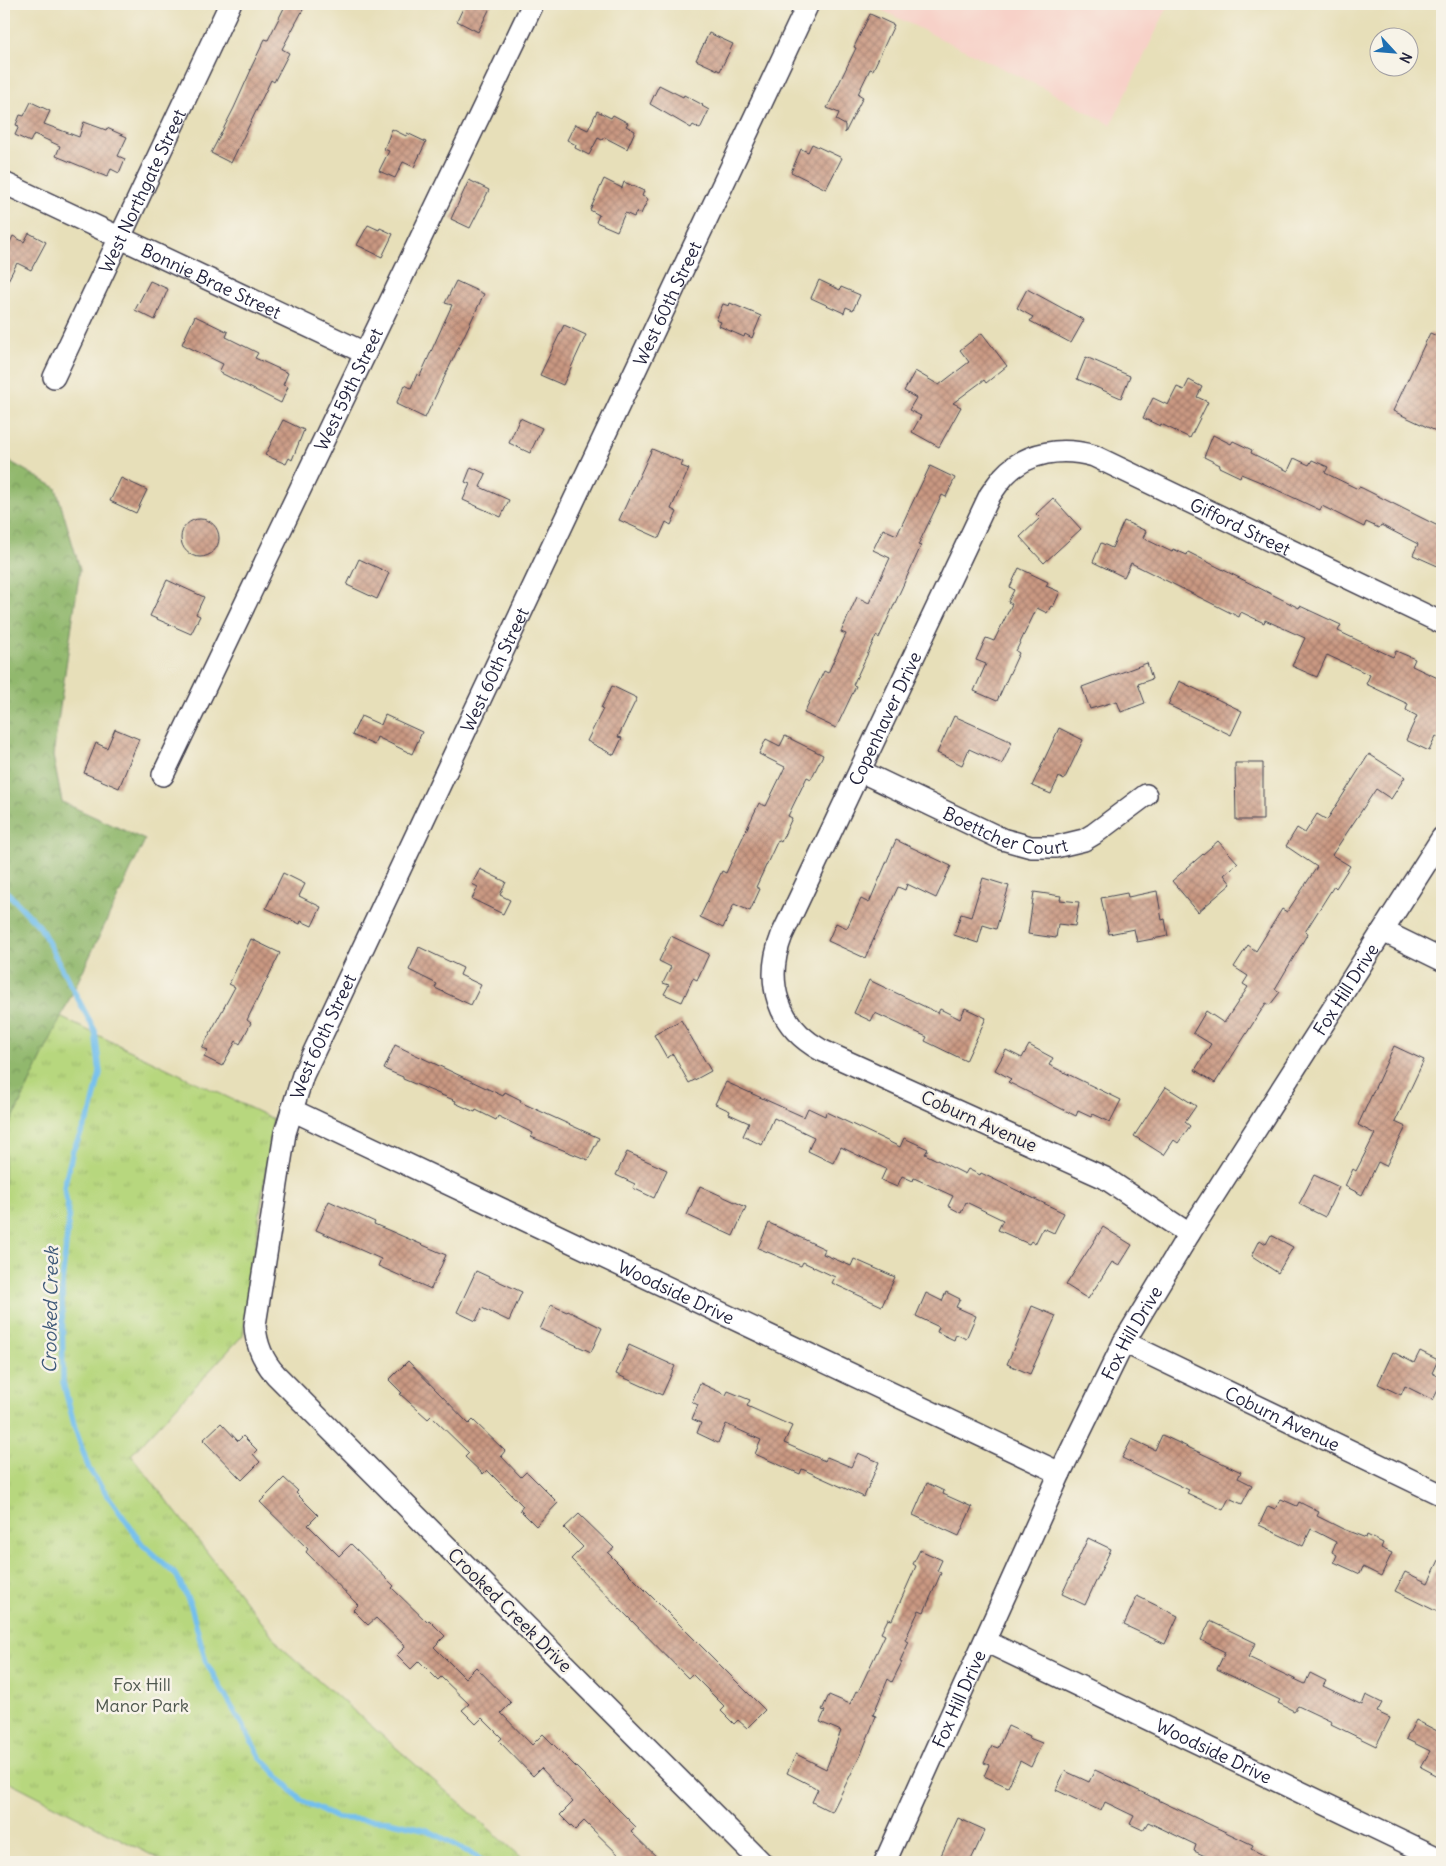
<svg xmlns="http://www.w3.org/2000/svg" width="1446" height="1866" viewBox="0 0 1446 1866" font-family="Delius,sans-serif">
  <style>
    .built { fill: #f7d1c8 }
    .grass { fill: url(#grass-tufts); stroke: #6c7c5c }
    .forest { fill: url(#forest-crowns); stroke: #5a6d54 }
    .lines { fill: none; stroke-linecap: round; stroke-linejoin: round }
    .stream { stroke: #73bfed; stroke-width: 5.5 }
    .building { fill: url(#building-cross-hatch) }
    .minor-casing { stroke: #403e4e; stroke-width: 24 }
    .minor { stroke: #fff; stroke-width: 21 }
    .labels { text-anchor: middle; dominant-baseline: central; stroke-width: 5; stroke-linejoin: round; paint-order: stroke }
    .street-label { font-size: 18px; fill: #22223b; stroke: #f7f3e8 }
    .park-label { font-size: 18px; fill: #4f584f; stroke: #f7f3e8 }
    .water-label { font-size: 19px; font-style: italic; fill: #3e5979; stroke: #f7f3e8 }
  </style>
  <defs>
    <pattern id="grass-tufts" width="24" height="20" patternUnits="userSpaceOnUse" patternTransform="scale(1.25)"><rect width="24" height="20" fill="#b7d77e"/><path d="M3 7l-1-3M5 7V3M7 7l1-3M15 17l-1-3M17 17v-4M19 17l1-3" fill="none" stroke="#9db86e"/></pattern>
    <pattern id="forest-crowns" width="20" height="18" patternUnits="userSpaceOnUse" patternTransform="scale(1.25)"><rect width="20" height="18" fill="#91b86d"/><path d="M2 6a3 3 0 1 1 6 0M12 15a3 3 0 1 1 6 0" fill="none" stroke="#76955b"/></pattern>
    <pattern id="building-cross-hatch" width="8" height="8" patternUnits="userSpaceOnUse" patternTransform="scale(1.25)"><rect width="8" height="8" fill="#ca9982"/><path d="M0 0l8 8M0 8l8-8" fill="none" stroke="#a47c6c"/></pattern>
  </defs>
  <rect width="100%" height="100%" fill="#f7f3e8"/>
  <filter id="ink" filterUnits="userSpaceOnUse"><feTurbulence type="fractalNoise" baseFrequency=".02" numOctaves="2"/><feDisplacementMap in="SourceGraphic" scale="10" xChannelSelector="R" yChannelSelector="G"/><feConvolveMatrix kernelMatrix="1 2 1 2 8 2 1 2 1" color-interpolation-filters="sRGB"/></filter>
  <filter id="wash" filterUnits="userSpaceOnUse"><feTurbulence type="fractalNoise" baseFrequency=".0096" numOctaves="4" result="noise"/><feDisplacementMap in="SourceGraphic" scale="20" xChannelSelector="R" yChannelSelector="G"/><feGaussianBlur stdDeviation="1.12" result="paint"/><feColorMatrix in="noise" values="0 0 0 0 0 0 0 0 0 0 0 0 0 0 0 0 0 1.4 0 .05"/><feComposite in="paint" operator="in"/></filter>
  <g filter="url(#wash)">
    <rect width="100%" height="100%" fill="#e7dfb9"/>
    <!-- built -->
    <polygon class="built" points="869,4 1169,4 1111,125 1047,90"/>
    <!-- grass -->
    <polygon class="grass" points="60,1017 273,1119 243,1335 131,1455 282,1648 527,1862 165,1862 4,1779 4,1137"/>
    <!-- forest -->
    <polygon class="forest" points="4,458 56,488 80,569 53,756 62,802 145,840 4,1137"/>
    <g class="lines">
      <!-- stream -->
      <polyline class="stream" points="4,889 40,927 95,1031 100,1073 91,1112 73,1150 64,1187 69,1216 62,1282 63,1382 75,1428 89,1469 143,1545 177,1576 191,1606 206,1662 261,1758 301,1800 337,1818 389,1821 427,1830 476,1856 483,1862"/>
    </g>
    <g id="blocks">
      <!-- building -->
      <g class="building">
        <polygon points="286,4 306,4 282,49 289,53 274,82 271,80 231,163 211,153 234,108 251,70 250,70 265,39 268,40"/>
        <polygon points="465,4 492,4 478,32 457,21"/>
        <polygon points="870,14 894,25 873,70 870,69 858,94 863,97 845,133 845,125 836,120 839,113 827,108 856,48 854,47"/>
        <polygon points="709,33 733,44 720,71 696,60"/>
        <polygon points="659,85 683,97 684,95 703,105 702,106 709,110 700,129 693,125 691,128 650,104"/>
        <polygon points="31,102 50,111 44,124 79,137 84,122 106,130 107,128 127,137 118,156 125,159 119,173 111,169 107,177 56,156 60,146 34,134 30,142 15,135 19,126 16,125 20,115 24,116"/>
        <polygon points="597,111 611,118 613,115 628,123 626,126 635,131 627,149 604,137 602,140 598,138 589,155 575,148 576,145 567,140 575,124 588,130"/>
        <polygon points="392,129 406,136 407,133 426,142 414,167 403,162 395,178 379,171 389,151 384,149"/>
        <polygon points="812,144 842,158 826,189 791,172 801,149 808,152"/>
        <polygon points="604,179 622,188 624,182 644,191 642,196 648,199 641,214 636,212 634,217 625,213 617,231 596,222 599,215 590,210"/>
        <polygon points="469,180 489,190 470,228 451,219"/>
        <polygon points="368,225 379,230 380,228 393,234 382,257 357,245"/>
        <polygon points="29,233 46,242 31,270 17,263 4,288 4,255 13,236 24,242"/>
        <polygon points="819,280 840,290 841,287 860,295 853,310 846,307 844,313 811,298"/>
        <polygon points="150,281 168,289 155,320 135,310"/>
        <polygon points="456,281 484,294 425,418 396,404 405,385 411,388 417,374 420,376 452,305 445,303"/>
        <polygon points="1027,289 1084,320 1071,343 1030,321 1033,317 1017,308"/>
        <polygon points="730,303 761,316 752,338 745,334 744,337 719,326 721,322 716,320 723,304 729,306"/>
        <polygon points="195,316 228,332 226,337 258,353 255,358 288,373 283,385 288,387 281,403 219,372 223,364 182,344"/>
        <polygon points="564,325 586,335 563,385 540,375"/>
        <polygon points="982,333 1007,366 986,383 984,380 953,403 961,407 939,447 912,432 921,416 909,410 916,398 904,391 915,371 939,385 969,362 960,350"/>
        <polygon points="1430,333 1442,338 1442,434 1393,411"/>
        <polygon points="1086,357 1130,376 1121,398 1077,379"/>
        <polygon points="1189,380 1202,387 1197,397 1208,402 1190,438 1161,424 1160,426 1143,418 1153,398 1168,405 1177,387 1184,390"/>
        <polygon points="520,418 542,428 530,453 509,443"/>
        <polygon points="283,420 304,430 292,460 289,458 286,464 265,455"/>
        <polygon points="1213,435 1231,444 1233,441 1252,450 1251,453 1288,471 1294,458 1309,465 1312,460 1328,467 1325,473 1358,489 1359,487 1362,488 1442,528 1442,568 1413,555 1418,544 1381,525 1379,528 1366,522 1364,527 1322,506 1320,510 1258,481 1241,474 1240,477 1219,467 1220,465 1204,457"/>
        <polygon points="652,449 683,462 681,466 689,469 671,509 677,512 671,525 666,522 659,538 619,520"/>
        <polygon points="930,466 955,478 946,497 942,495 918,545 921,546 879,638 876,636 853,685 856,686 836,728 804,713 824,671 828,673 846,634 841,632 857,597 869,603 890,558 873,550 883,529 897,535"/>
        <polygon points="471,467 486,474 480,487 509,500 501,517 463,500 470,484 465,482"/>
        <polygon points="121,478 147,490 136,513 110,501"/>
        <polygon points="1053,498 1081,529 1044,563 1020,537 1040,518 1036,514"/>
        <circle cx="200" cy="538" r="19"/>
        <polygon points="1124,521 1146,531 1143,538 1172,552 1173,549 1187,555 1188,552 1299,608 1300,606 1341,625 1338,631 1393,657 1396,651 1415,659 1412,666 1442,680 1442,739 1436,736 1429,751 1406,740 1417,716 1406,710 1408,704 1366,684 1370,675 1327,655 1317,677 1292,666 1305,638 1265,620 1264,623 1241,612 1239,617 1131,563 1124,577 1093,562 1101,543 1112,548"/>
        <polygon points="359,559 389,573 377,599 347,585"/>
        <polygon points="1019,568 1048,582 1046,586 1060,592 1053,607 1051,606 1047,613 1037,608 1016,651 1019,653 997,701 974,691 986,664 976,660 986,638 994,641 1012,604 1008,602 1014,590 1010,587"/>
        <polygon points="167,580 204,597 196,614 200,616 191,634 150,616"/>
        <polygon points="1147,663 1152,679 1138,684 1145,703 1121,712 1117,701 1090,709 1082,687"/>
        <polygon points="1179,681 1242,711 1231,735 1168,705"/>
        <polygon points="612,686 637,698 618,737 622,738 614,755 587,741 603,709 601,708"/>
        <polygon points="385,715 422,732 412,754 377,737 374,745 352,735 361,716 381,725"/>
        <polygon points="954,716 1012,742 1002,764 969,749 962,765 937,753"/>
        <polygon points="1059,728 1083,740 1064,780 1059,777 1051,794 1032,786"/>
        <polygon points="115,729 139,739 119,788 84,773 96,743 107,748"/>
        <polygon points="785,736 823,755 811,779 807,777 788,816 792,818 781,842 778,840 756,887 760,889 750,911 734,904 723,928 700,917 722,871 726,873 759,803 766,806 785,767 759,754 766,739 780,746"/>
        <polygon points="1369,754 1405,777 1391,799 1376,789 1332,855 1350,866 1336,888 1334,886 1305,932 1308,933 1275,989 1280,992 1270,1005 1266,1003 1215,1083 1195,1070 1211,1044 1193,1033 1206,1011 1224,1023 1248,987 1243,984 1248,976 1234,967 1248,945 1256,951 1282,909 1287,912 1317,867 1286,846 1297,828 1305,833 1317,814 1327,820"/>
        <polygon points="1235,763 1263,763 1263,820 1236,820"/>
        <polygon points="896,840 951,866 936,898 907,884 905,890 898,887 865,958 828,941 836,923 847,928 861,899 869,903"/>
        <polygon points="1218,841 1238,863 1224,875 1231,884 1198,912 1172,881"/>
        <polygon points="480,869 506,882 500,895 510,900 503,914 472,899 478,887 472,884"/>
        <polygon points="283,873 305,884 299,896 321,907 312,926 301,921 300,924 266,908"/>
        <polygon points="983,878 1009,886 996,929 983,925 978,943 954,935 961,914 971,917"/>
        <polygon points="1157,891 1162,920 1165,919 1168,936 1137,942 1134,929 1109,934 1101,898 1127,893 1128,897"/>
        <polygon points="1034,892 1061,896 1060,900 1079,902 1075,926 1058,924 1056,938 1028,934"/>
        <polygon points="671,936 709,954 697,980 693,978 682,1002 664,994 669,985 663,983 671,967 659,961"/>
        <polygon points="251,939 280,953 247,1020 251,1023 240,1044 236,1041 222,1066 204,1057 208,1050 202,1048 235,987 229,984"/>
        <polygon points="419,947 463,968 460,975 481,985 471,1005 435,988 437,984 409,970"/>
        <polygon points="869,980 938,1013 940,1009 960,1019 965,1008 986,1018 966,1061 925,1041 927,1037 875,1013 871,1021 854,1013"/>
        <polygon points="681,1020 711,1071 689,1083 673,1054 667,1058 654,1035"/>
        <polygon points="395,1045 503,1096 505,1092 521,1100 520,1102 599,1138 588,1160 531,1137 533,1133 498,1116 496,1120 476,1110 475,1112 455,1103 456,1101 403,1079 403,1077 384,1069"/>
        <polygon points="1029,1045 1053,1058 1049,1065 1121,1100 1110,1122 1093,1114 1091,1117 1078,1111 1076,1116 1008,1082 1011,1079 995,1070 1006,1050 1022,1058"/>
        <polygon points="1394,1046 1424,1060 1395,1122 1406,1127 1386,1166 1378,1162 1362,1195 1345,1186 1353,1169 1356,1171 1375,1134 1358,1125"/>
        <polygon points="726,1082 804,1117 808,1108 825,1116 826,1112 900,1147 904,1138 928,1149 925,1154 965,1174 968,1169 980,1175 981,1173 1064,1213 1054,1233 1043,1228 1035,1244 1031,1241 1029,1244 998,1230 1003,1220 966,1202 961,1213 948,1206 953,1196 914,1178 913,1181 902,1176 897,1187 881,1180 886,1169 841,1147 833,1163 808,1151 814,1137 774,1118 762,1145 743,1136 749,1123 729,1114 730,1111 715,1104"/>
        <polygon points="1166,1087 1196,1106 1185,1122 1190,1126 1178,1143 1174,1140 1164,1155 1134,1136"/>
        <polygon points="627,1152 667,1170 654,1198 633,1188 635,1184 616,1175"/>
        <polygon points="1314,1175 1339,1187 1325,1217 1299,1204"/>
        <polygon points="700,1186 746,1207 733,1236 687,1215"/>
        <polygon points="329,1201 375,1222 374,1224 446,1255 431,1289 378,1266 381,1259 316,1230"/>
        <polygon points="769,1223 825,1249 823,1254 851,1266 854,1259 895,1277 882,1306 832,1283 835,1277 803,1262 801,1266 758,1248"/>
        <polygon points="1103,1227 1132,1245 1119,1266 1112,1262 1088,1299 1066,1285"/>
        <polygon points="1271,1235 1293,1247 1278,1273 1252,1256 1260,1240 1266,1244"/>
        <polygon points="476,1271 522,1292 509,1321 482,1308 476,1321 457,1312"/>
        <polygon points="946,1292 960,1299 956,1307 976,1316 966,1339 956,1334 954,1340 937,1332 939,1327 916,1316 926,1293 942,1301"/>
        <polygon points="551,1305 567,1312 568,1311 602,1328 591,1352 540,1329"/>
        <polygon points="1032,1306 1056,1316 1030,1374 1007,1364"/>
        <polygon points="629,1345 675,1366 662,1395 616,1374"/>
        <polygon points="1420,1351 1438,1360 1432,1373 1442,1378 1442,1382 1433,1400 1405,1386 1401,1395 1378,1384 1393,1352 1414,1363"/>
        <polygon points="408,1361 469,1424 473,1420 505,1451 501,1456 521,1477 526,1472 528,1473 558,1503 536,1526 520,1510 523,1506 487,1470 483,1474 465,1457 469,1453 431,1416 428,1419 400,1394 402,1393 389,1380"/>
        <polygon points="700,1383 726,1395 728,1391 750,1400 747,1406 792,1426 784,1443 825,1461 827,1457 851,1467 858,1453 879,1462 864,1497 802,1469 800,1474 755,1454 761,1440 726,1424 718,1443 697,1433 701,1423 692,1419 698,1405 692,1402"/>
        <polygon points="221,1423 238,1441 243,1436 257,1450 253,1454 260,1462 242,1480 203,1440"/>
        <polygon points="1162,1435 1241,1472 1238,1478 1252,1485 1242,1504 1229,1498 1223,1510 1187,1493 1189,1490 1122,1458 1132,1439 1155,1450"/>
        <polygon points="284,1478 298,1491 296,1493 318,1515 308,1525 339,1556 351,1544 394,1586 392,1588 427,1622 429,1620 445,1636 434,1647 465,1678 476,1667 511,1703 501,1713 532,1745 543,1734 636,1827 631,1832 662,1862 626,1862 584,1821 575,1830 560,1815 573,1802 541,1768 533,1776 499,1741 502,1738 482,1718 476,1724 462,1710 469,1704 441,1677 438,1680 419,1661 411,1669 397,1655 405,1647 404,1645 376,1618 368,1625 353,1610 358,1605 306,1552 308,1549 260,1502"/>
        <polygon points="927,1483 944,1491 943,1494 972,1507 959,1536 913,1515"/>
        <polygon points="1281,1499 1297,1506 1299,1502 1319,1512 1317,1516 1343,1529 1366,1538 1367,1535 1383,1543 1381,1548 1392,1553 1381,1576 1363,1567 1360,1574 1334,1562 1337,1555 1332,1552 1336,1542 1311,1529 1303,1546 1259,1525 1268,1506 1275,1509"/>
        <polygon points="579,1514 614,1548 608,1553 765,1710 747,1728 738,1720 734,1724 721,1711 725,1707 692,1674 688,1678 571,1559 583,1547 564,1528"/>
        <polygon points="1088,1538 1111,1549 1085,1605 1062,1594"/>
        <polygon points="920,1550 942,1560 937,1571 941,1573 924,1612 919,1610 905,1640 909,1642 900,1661 902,1662 892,1682 888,1679 873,1715 876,1716 862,1752 832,1812 812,1802 818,1789 787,1773 796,1754 826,1769 841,1731 820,1722 825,1711 822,1710 829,1695 850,1704 856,1691 858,1692 885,1635 881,1633 888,1619 892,1620 916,1566 913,1564"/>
        <polygon points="1442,1554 1442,1614 1395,1591 1405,1572 1428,1583"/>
        <polygon points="1137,1596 1178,1616 1165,1644 1124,1625"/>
        <polygon points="1210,1621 1256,1643 1248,1657 1305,1684 1310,1673 1326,1681 1323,1686 1362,1705 1366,1695 1382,1703 1377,1712 1390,1718 1376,1746 1331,1724 1332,1722 1298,1706 1294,1711 1278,1703 1280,1700 1217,1669 1225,1652 1201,1640"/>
        <polygon points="1416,1720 1439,1732 1442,1726 1442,1778 1421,1767 1430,1751 1406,1739"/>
        <polygon points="1008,1726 1030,1736 1029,1738 1042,1743 1031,1767 1020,1761 1008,1787 984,1776 989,1765 984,1763 992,1746 998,1748"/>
        <polygon points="1095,1770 1253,1845 1251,1849 1278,1862 1218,1862 1194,1851 1196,1845 1148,1822 1143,1830 1130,1824 1134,1816 1105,1802 1101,1811 1056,1790 1065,1771 1089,1782"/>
        <polygon points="958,1818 985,1830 970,1862 938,1862"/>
      </g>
    </g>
  </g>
  <g filter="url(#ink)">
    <use href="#blocks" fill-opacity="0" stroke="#403e4e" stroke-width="1"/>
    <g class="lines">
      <defs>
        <g id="minor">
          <path id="s1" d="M4 183 365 353"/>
          <path id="s2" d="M54 377 230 4"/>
          <path id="s3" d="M860 771 1002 839 1031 847H1055L1084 840 1094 834 1146 795"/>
          <path id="s4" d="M163 775 533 4"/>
          <polyline points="1383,931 1442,960"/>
          <path id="s5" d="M292 1110 1060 1473"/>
          <path id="s6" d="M1189 1234 1105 1178 821 1050C777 1026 764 981 782 935L990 495C994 489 999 482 1004 476 1027 451 1063 447 1094 456L1442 623"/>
          <path id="s7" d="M1124 1342 1442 1495"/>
          <path id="s8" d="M985 1641 1442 1860"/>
          <path id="s9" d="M761 1862 276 1375C263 1361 256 1345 255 1325L285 1133 303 1075 808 4"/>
          <path id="s10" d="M885 1862 1060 1473 1124 1342 1189 1234 1442 838"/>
        </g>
      </defs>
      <!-- minor casing -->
      <use href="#minor" class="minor-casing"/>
      <!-- minor -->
      <use href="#minor" class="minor"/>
    </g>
  </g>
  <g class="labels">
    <!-- street labels -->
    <g class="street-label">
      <text stroke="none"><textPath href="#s2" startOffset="206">West Northgate Street</textPath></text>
      <text stroke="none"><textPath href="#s1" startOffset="229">Bonnie Brae Street</textPath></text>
      <text stroke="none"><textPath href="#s9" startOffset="1851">West 60th Street</textPath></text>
      <text stroke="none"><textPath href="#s4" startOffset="428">West 59th Street</textPath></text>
      <text stroke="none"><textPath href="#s6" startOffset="1316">Gifford Street</textPath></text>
      <text stroke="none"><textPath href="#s9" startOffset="1446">West 60th Street</textPath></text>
      <text stroke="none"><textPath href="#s6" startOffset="786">Copenhaver Drive</textPath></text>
      <text stroke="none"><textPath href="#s3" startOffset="159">Boettcher Court</textPath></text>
      <text stroke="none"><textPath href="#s10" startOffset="989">Fox Hill Drive</textPath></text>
      <text stroke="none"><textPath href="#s9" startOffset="1041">West 60th Street</textPath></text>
      <text transform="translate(979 1121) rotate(24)">Coburn Avenue</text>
      <text stroke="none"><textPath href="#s5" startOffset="425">Woodside Drive</textPath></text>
      <text stroke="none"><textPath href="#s10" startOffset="584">Fox Hill Drive</textPath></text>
      <text stroke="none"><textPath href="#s7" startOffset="176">Coburn Avenue</textPath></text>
      <text transform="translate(510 1610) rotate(45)">Crooked Creek Drive</text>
      <text stroke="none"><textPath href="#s10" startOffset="179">Fox Hill Drive</textPath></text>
      <text stroke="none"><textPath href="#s8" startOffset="254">Woodside Drive</textPath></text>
    </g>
    <!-- park labels -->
    <g class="park-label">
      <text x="142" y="1684">Fox Hill<tspan x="142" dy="21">Manor Park</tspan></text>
    </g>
    <!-- water labels -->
    <g class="water-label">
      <text transform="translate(50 1310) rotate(-89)">Crooked Creek</text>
    </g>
  </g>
  <!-- margin -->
  <rect width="1446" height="1866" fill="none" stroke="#f7f3e8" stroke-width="20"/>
  <!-- north arrow -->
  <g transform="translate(1394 52) rotate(116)"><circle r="24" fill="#f7f3e8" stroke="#a29fa3"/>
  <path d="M0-4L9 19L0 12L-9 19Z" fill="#1f6fb2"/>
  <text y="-8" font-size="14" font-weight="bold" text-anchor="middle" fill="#22223b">N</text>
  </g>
</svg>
